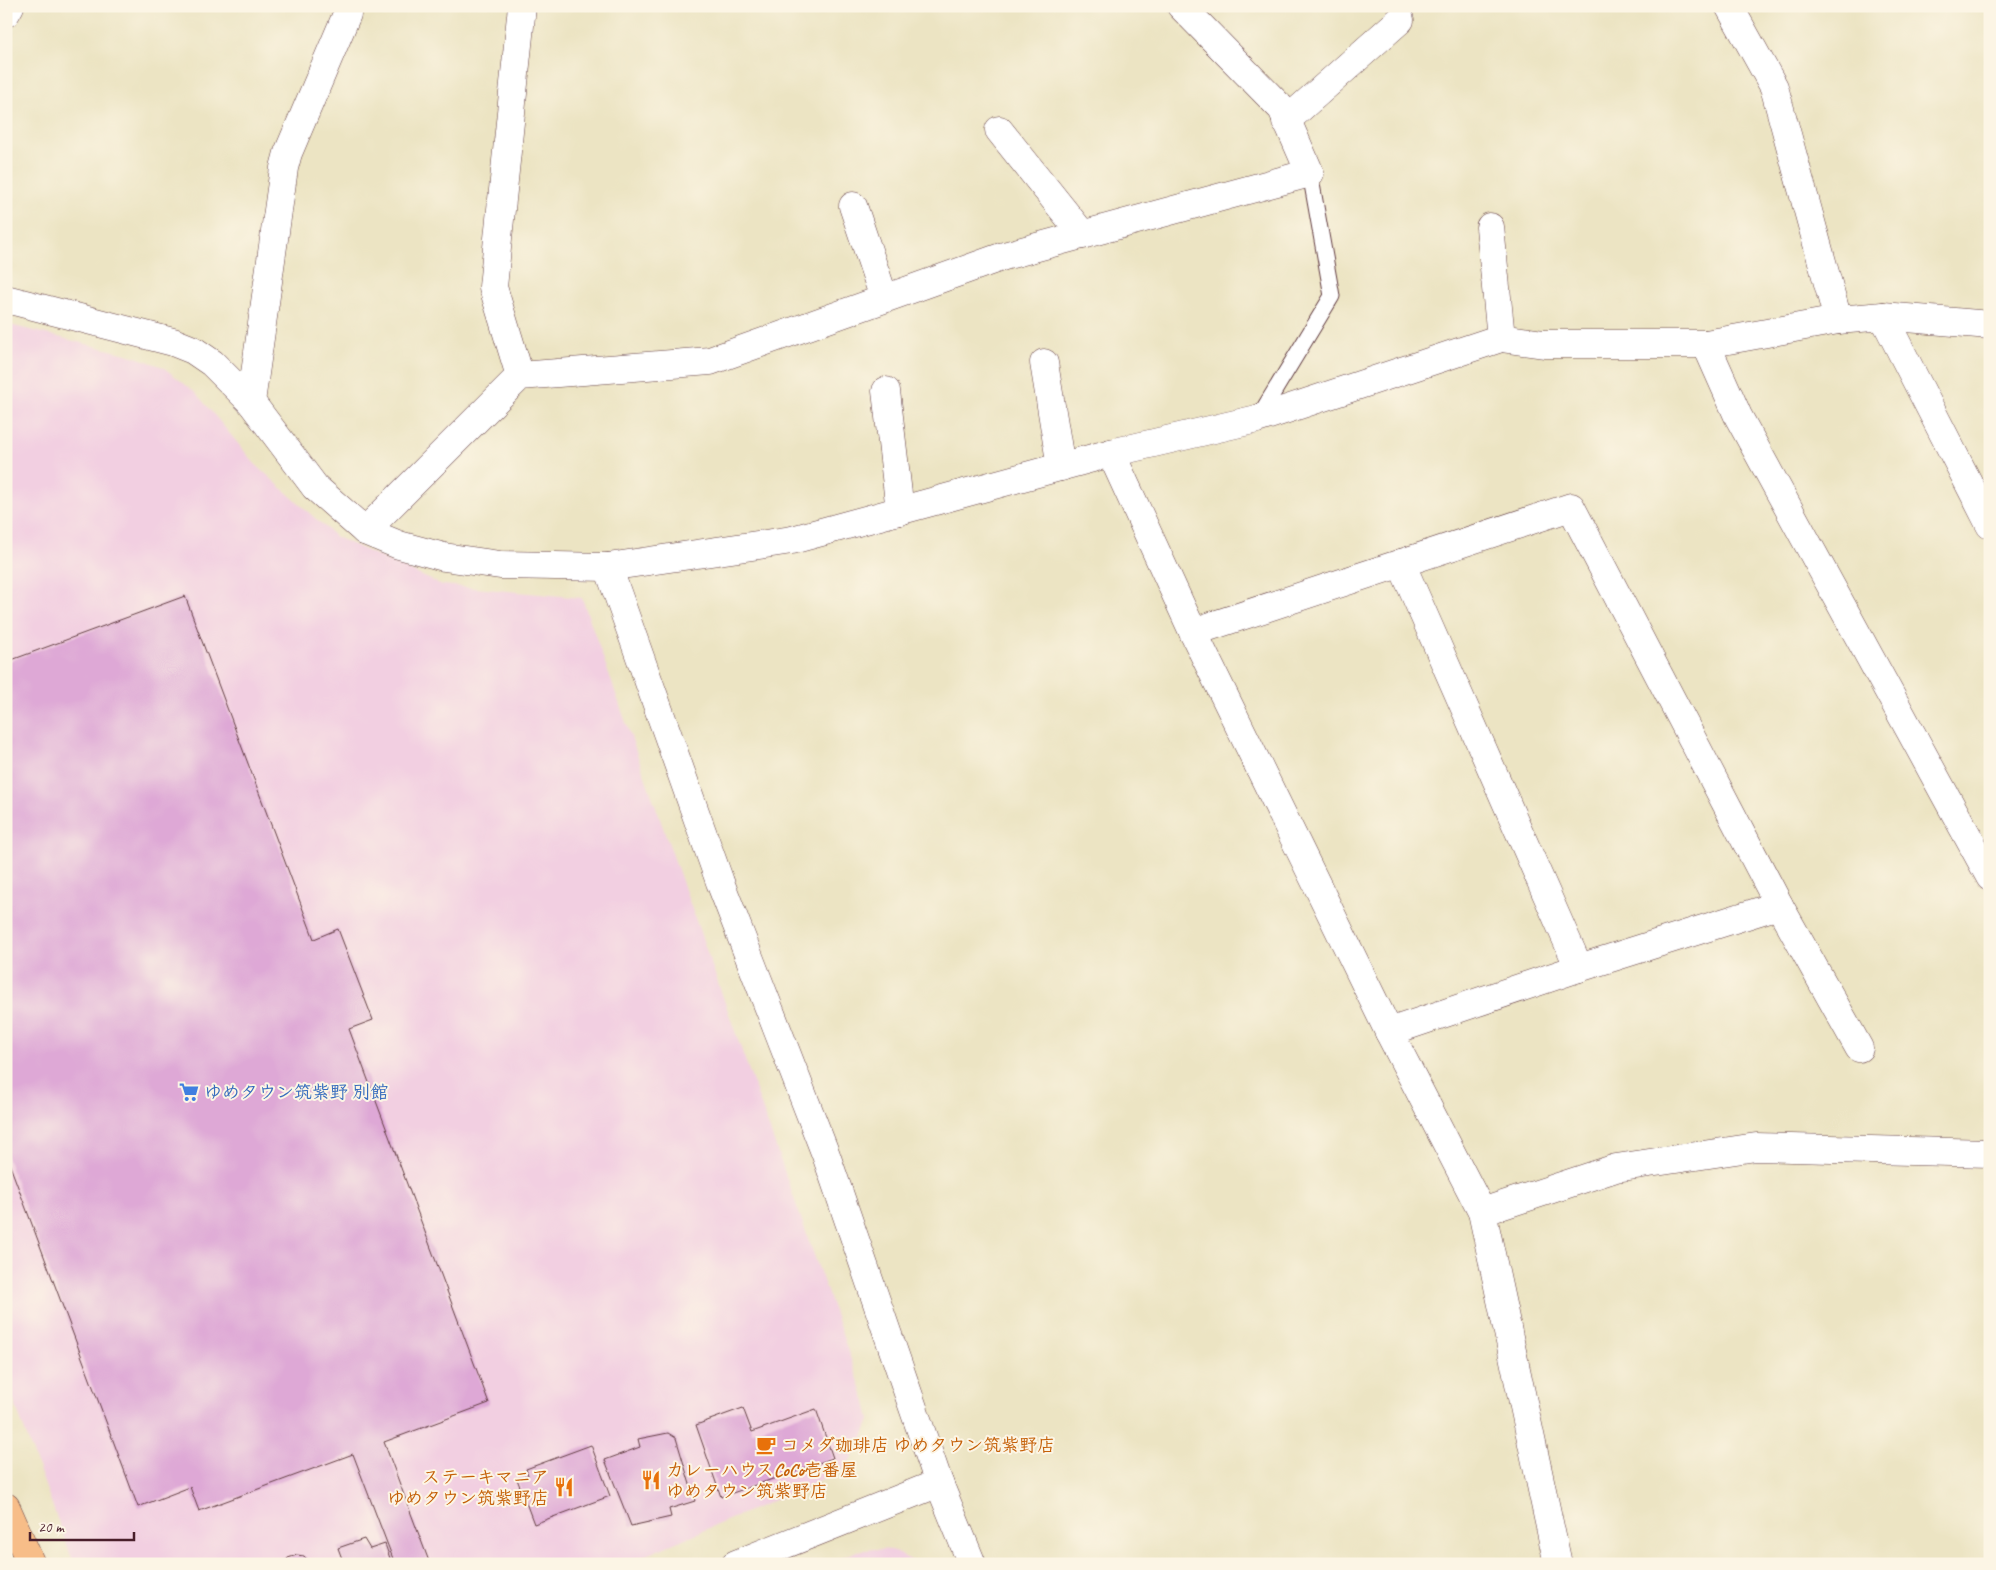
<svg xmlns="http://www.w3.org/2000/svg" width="1996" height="1570" viewBox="0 0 1996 1570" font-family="Caveat,'Klee One',sans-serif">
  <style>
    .built { fill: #f2cfe1 }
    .building { fill: #dea8d6 }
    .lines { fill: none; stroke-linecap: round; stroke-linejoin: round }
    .service-casing { stroke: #623d42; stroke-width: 17 }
    .minor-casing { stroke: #623d42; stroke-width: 29 }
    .tertiary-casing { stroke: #623d42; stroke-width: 29 }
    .trunk-casing { stroke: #623d42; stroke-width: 29 }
    .service { stroke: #fff; stroke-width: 15 }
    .minor { stroke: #fff; stroke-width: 28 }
    .tertiary { stroke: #fff; stroke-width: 28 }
    .trunk { stroke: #f7bd88; stroke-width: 28 }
    .labels { text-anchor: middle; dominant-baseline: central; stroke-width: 4; stroke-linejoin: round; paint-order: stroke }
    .shop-label { font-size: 18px; font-weight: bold; fill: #366cbe; stroke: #fcf5e5; text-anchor: start }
    .food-label { font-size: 18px; font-weight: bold; fill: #c56008; stroke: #fcf5e5; text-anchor: start }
  </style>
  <rect width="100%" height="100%" fill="#fcf5e5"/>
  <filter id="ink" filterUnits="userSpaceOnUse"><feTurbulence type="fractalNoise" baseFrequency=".02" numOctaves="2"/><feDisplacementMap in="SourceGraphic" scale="10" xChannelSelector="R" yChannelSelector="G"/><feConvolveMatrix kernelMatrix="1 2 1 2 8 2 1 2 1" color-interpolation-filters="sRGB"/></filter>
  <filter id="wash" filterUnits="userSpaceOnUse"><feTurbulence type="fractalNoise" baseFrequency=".0096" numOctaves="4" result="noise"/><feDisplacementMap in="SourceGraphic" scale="20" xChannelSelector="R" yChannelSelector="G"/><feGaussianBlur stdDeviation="1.12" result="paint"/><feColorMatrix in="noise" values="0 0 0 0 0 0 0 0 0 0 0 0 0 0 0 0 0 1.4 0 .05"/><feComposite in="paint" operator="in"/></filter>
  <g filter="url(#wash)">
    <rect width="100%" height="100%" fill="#ece4c3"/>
    <!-- built -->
    <g class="built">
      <polygon points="6,324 130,355 163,367 196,393 255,464 336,537 442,585 582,598 866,1402 870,1420 861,1443 846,1467 838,1473 625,1564 74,1564 6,1380"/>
      <polygon points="874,1549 892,1550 918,1564 827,1564 857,1551"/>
    </g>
    <g id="blocks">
      <!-- building -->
      <g class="building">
        <polygon points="185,596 314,939 338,929 373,1020 349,1029 489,1403 384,1442 430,1564 395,1564 353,1454 199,1511 190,1487 138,1507 6,1155 6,662"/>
        <polygon points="743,1408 752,1432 816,1409 833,1458 721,1497 696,1425"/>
        <polygon points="668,1433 676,1438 695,1501 669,1509 671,1517 631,1526 605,1460 640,1447 638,1439"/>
        <polygon points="591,1445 610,1496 534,1524 517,1479 528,1475 526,1469"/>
        <polygon points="364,1539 370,1549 385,1544 392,1564 344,1564 338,1548"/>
        <polygon points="297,1555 304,1556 311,1564 283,1564 288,1558"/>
      </g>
    </g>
  </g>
  <g filter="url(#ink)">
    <use href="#blocks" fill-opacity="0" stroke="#623d42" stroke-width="1"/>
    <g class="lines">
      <defs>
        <polyline id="service" points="1258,418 1332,296 1310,173"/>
        <g id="minor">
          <polyline points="1729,6 1774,87 1838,320"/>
          <polyline points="6,13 10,6"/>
          <polyline points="1286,121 1400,20"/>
          <polyline points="999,130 1083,235"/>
          <polyline points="853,206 884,298"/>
          <polyline points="1490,227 1501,338"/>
          <polyline points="6,299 173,342 193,350 212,363 251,402 315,487 365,531 399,545 444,557 500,565 608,567 792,540 1111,453 1257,419 1501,338 1544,344 1706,344 1838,320 1883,316 1990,325"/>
          <polyline points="1883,316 1990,525"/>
          <polyline points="1706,344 1738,416 1990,877"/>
          <polyline points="1044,363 1061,467"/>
          <polyline points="520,376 493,287 522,6"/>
          <polyline points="886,391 900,511"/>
          <polyline points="251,402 284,168 288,153 347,14 347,6"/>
          <polyline points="1111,453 1193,632 1389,1032 1482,1212 1558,1564"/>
          <polyline points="365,531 520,376 710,361 1004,256 1310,173 1282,109 1181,6"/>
          <polyline points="1401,563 1579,968"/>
          <polyline points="1193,632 1571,507 1779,905 1579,968 1389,1032"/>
          <polyline points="1779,905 1859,1048"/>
          <polyline points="1482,1212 1616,1168 1756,1147 1990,1153"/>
        </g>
        <g id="tertiary">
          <polyline points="608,567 720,882 826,1155 939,1483 972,1564"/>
          <polyline points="736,1564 939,1483"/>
        </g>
        <polyline id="trunk" points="6,1507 31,1564"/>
      </defs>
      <!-- service casing -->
      <use href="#service" class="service-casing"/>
      <!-- minor casing -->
      <use href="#minor" class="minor-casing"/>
      <!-- tertiary casing -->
      <use href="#tertiary" class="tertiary-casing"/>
      <!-- trunk casing -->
      <use href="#trunk" class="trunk-casing"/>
      <!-- service -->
      <use href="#service" class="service"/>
      <!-- minor -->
      <use href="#minor" class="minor"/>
      <!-- tertiary -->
      <use href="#tertiary" class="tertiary"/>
      <!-- trunk -->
      <use href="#trunk" class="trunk"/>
    </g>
  </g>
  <!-- icons -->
  <defs>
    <symbol id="supermarket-bare" viewBox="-9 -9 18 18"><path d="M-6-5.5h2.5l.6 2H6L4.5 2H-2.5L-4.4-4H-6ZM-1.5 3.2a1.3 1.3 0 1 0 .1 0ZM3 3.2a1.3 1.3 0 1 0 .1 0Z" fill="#3f7fe0" stroke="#fcf5e5" stroke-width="2.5" paint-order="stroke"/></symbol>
    <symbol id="cafe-bare" viewBox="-9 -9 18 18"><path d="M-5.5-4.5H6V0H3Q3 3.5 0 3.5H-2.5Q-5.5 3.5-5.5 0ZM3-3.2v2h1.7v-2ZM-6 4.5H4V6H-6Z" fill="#e8710a" stroke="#fcf5e5" stroke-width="2.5" paint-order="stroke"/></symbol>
    <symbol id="restaurant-bare" viewBox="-9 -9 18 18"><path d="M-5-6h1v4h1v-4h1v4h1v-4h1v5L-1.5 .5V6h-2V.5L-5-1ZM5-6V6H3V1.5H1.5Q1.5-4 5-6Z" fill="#e8710a" stroke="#fcf5e5" stroke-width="2.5" paint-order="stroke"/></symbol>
  </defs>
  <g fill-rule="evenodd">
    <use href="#supermarket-bare" x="175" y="1078" width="28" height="28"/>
    <use href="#cafe-bare" x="752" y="1431" width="28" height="28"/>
    <use href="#restaurant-bare" x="637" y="1466" width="28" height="28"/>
    <use href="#restaurant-bare" x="550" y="1473" width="28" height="28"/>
  </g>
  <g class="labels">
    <!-- shop labels -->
    <g class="shop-label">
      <text x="204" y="1092">ゆめタウン筑紫野 別館</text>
    </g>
    <!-- food labels -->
    <g class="food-label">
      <text x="781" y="1445">コメダ珈琲店 ゆめタウン筑紫野店</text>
      <text x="666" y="1470">カレーハウスCoCo壱番屋<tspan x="666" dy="21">ゆめタウン筑紫野店</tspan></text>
      <text x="549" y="1477" text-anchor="end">ステーキマニア<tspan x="549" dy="21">ゆめタウン筑紫野店</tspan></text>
    </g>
  </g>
  <!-- margin -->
  <rect width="1996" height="1570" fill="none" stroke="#fcf5e5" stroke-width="25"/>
  <!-- scale -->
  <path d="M30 1532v8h104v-8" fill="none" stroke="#4a1f2b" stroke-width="2.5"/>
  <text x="38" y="1532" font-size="15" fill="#4a1f2b" stroke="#fcf5e5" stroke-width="4" paint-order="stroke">20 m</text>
</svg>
